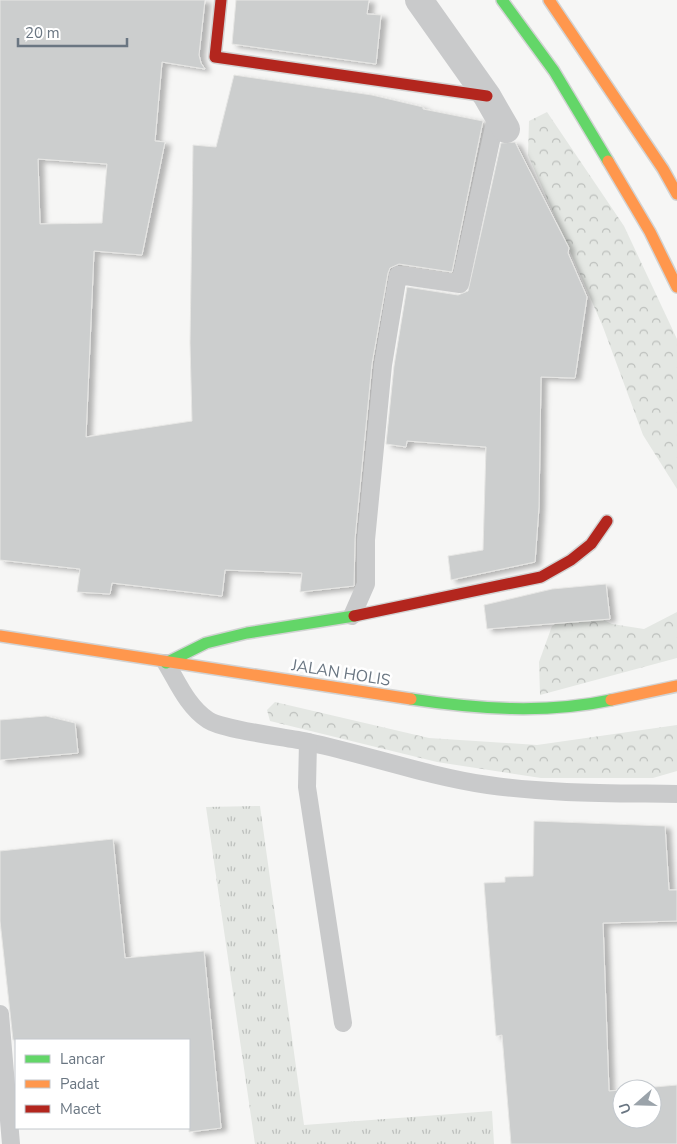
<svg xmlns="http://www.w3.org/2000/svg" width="677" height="1144" viewBox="0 0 677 1144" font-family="'Nunito Sans',sans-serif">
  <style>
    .grass { fill: url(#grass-tufts) }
    .forest { fill: url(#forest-crowns) }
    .building { fill: #cccece; stroke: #e6e6e4; fill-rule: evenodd; filter: url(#shadow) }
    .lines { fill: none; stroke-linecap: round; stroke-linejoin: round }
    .fast-casing { stroke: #d2d3d3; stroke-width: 14 }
    .slow-casing { stroke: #d2d3d3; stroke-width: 14 }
    .jam-casing { stroke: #d2d3d3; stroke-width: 14 }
    .lane { stroke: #c9cacb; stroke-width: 18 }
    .street { stroke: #c9cacb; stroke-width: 28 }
    .fast { stroke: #63d668; stroke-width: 11 }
    .slow { stroke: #ff974d; stroke-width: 11 }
    .jam { stroke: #b3261e; stroke-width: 11 }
    .labels { text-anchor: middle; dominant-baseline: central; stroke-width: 5; stroke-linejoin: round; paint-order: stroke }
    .street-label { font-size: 16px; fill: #6a7682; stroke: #fff }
  </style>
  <defs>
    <pattern id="grass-tufts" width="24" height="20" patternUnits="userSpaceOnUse" patternTransform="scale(1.25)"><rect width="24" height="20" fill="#e4e7e3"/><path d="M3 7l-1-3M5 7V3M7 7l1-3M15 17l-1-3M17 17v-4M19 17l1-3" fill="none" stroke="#bdc0bd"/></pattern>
    <pattern id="forest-crowns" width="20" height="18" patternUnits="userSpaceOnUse" patternTransform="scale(1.25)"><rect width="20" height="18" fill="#e4e7e3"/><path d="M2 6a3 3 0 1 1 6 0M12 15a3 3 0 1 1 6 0" fill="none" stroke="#bdc0bd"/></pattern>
    <filter id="shadow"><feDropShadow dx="5.5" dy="3" stdDeviation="2.5" flood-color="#0004"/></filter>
  </defs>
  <rect width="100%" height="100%" fill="#f6f6f5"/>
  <!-- grass -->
  <polygon class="grass" points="260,806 304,1125 492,1111 494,1144 255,1144 206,807"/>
  <!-- forest -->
  <g class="forest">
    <polygon points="547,112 624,226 677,339 677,489 643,435 603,327 528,155 529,121"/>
    <polygon points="581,609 612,624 644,629 677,612 677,658 540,695 539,662 552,626"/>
    <polygon points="275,702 429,738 537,745 677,725 677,771 653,778 541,778 437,762 270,721 267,710"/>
  </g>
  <!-- building -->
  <g class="building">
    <path d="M0 0H205L199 55 201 63 205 69 162 62 155 141 165 142 142 255 94 251 86 437 192 421 190 343 193 145 216 147 234 75 372 95 423 107V109L483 121 452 272 399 264 390 268 388 273 372 364 355 539 354 586 300 592 302 573 225 570 222 596 112 583 110 594 77 592 80 569 0 560ZM38 159 107 164 102 223 40 224Z"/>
    <polygon points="236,0 369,0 367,14 381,15 376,64 232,44"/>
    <polygon points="515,142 569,248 568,253 587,297 575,378 541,377 539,507 535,562 451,580 448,556 483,550 486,447 407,441 406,447 386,444 394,366 407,287 458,295 468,291 501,143"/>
    <polygon points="606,584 610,619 487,629 484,605 552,589"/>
    <polygon points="46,716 75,723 78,753 0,760 0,720"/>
    <polygon points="534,821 665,826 669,890 677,890 677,921 603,923 609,1091 622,1090 622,1119 652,1119 652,1089 632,1089 677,1085 677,1144 511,1144 502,1035 496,1036 484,883 505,882 505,877 533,876"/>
    <polygon points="113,839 125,958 204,951 221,1128 189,1132 189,1040 13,1040 0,921 0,851"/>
  </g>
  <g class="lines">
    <defs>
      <g id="fast">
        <polyline points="502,0 554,71 608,161"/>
        <polyline points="166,663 206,643 247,633 354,616"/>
        <path d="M411 699C477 709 546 714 611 700"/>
      </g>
      <g id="slow">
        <polyline points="549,0 663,169 677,194"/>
        <polyline points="608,161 650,232 677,287"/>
        <polyline points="0,636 411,699"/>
        <polyline points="611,700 677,686"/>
      </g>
      <g id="jam">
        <polyline points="221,0 215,57 487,96"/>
        <polyline points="354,616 541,577 571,560 591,544 607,521"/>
      </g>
    </defs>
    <!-- fast casing -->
    <use href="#fast" class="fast-casing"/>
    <!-- slow casing -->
    <use href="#slow" class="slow-casing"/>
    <!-- jam casing -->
    <use href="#jam" class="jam-casing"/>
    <!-- lane -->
    <g class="lane">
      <polyline points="352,616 366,584 366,540 383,365 398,275 460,284 497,113"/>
      <path d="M166 663C178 683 188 707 208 720 223 730 286 737 308 742 368 755 427 776 488 785 550 794 614 793 677 794"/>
      <polyline points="308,742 307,787 343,1023"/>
      <polyline points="0,1014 11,1144"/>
    </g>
    <!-- street -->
    <polyline class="street" points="419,0 487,96 506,129"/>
    <!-- fast -->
    <use href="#fast" class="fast"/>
    <!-- slow -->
    <use href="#slow" class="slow"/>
    <!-- jam -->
    <use href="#jam" class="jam"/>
  </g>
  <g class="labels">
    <!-- street labels -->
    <g class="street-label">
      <text transform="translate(341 673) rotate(9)">JALAN HOLIS</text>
    </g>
  </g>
  <!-- legend -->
  <rect x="15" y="1039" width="175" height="90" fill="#ffffff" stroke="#c3c8cd"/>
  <rect x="25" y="1055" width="25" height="8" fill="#63d668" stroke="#c3c8cd"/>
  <text x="60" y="1064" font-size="15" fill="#6a7682">Lancar</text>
  <rect x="25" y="1080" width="25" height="8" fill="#ff974d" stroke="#c3c8cd"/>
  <text x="60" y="1089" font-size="15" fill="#6a7682">Padat</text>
  <rect x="25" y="1105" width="25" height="8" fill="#b3261e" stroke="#c3c8cd"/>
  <text x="60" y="1114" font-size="15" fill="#6a7682">Macet</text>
  <!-- north arrow -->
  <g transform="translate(637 1104) rotate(250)"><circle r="24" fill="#ffffff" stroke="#c3c8cd"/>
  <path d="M0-4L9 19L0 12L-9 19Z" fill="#9ba3aa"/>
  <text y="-8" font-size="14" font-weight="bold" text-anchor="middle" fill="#6a7682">U</text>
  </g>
  <!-- scale -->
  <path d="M18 38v8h109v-8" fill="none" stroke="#6a7682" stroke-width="2.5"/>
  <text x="25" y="38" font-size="15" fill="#6a7682" stroke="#ffffff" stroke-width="4" paint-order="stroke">20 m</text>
</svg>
